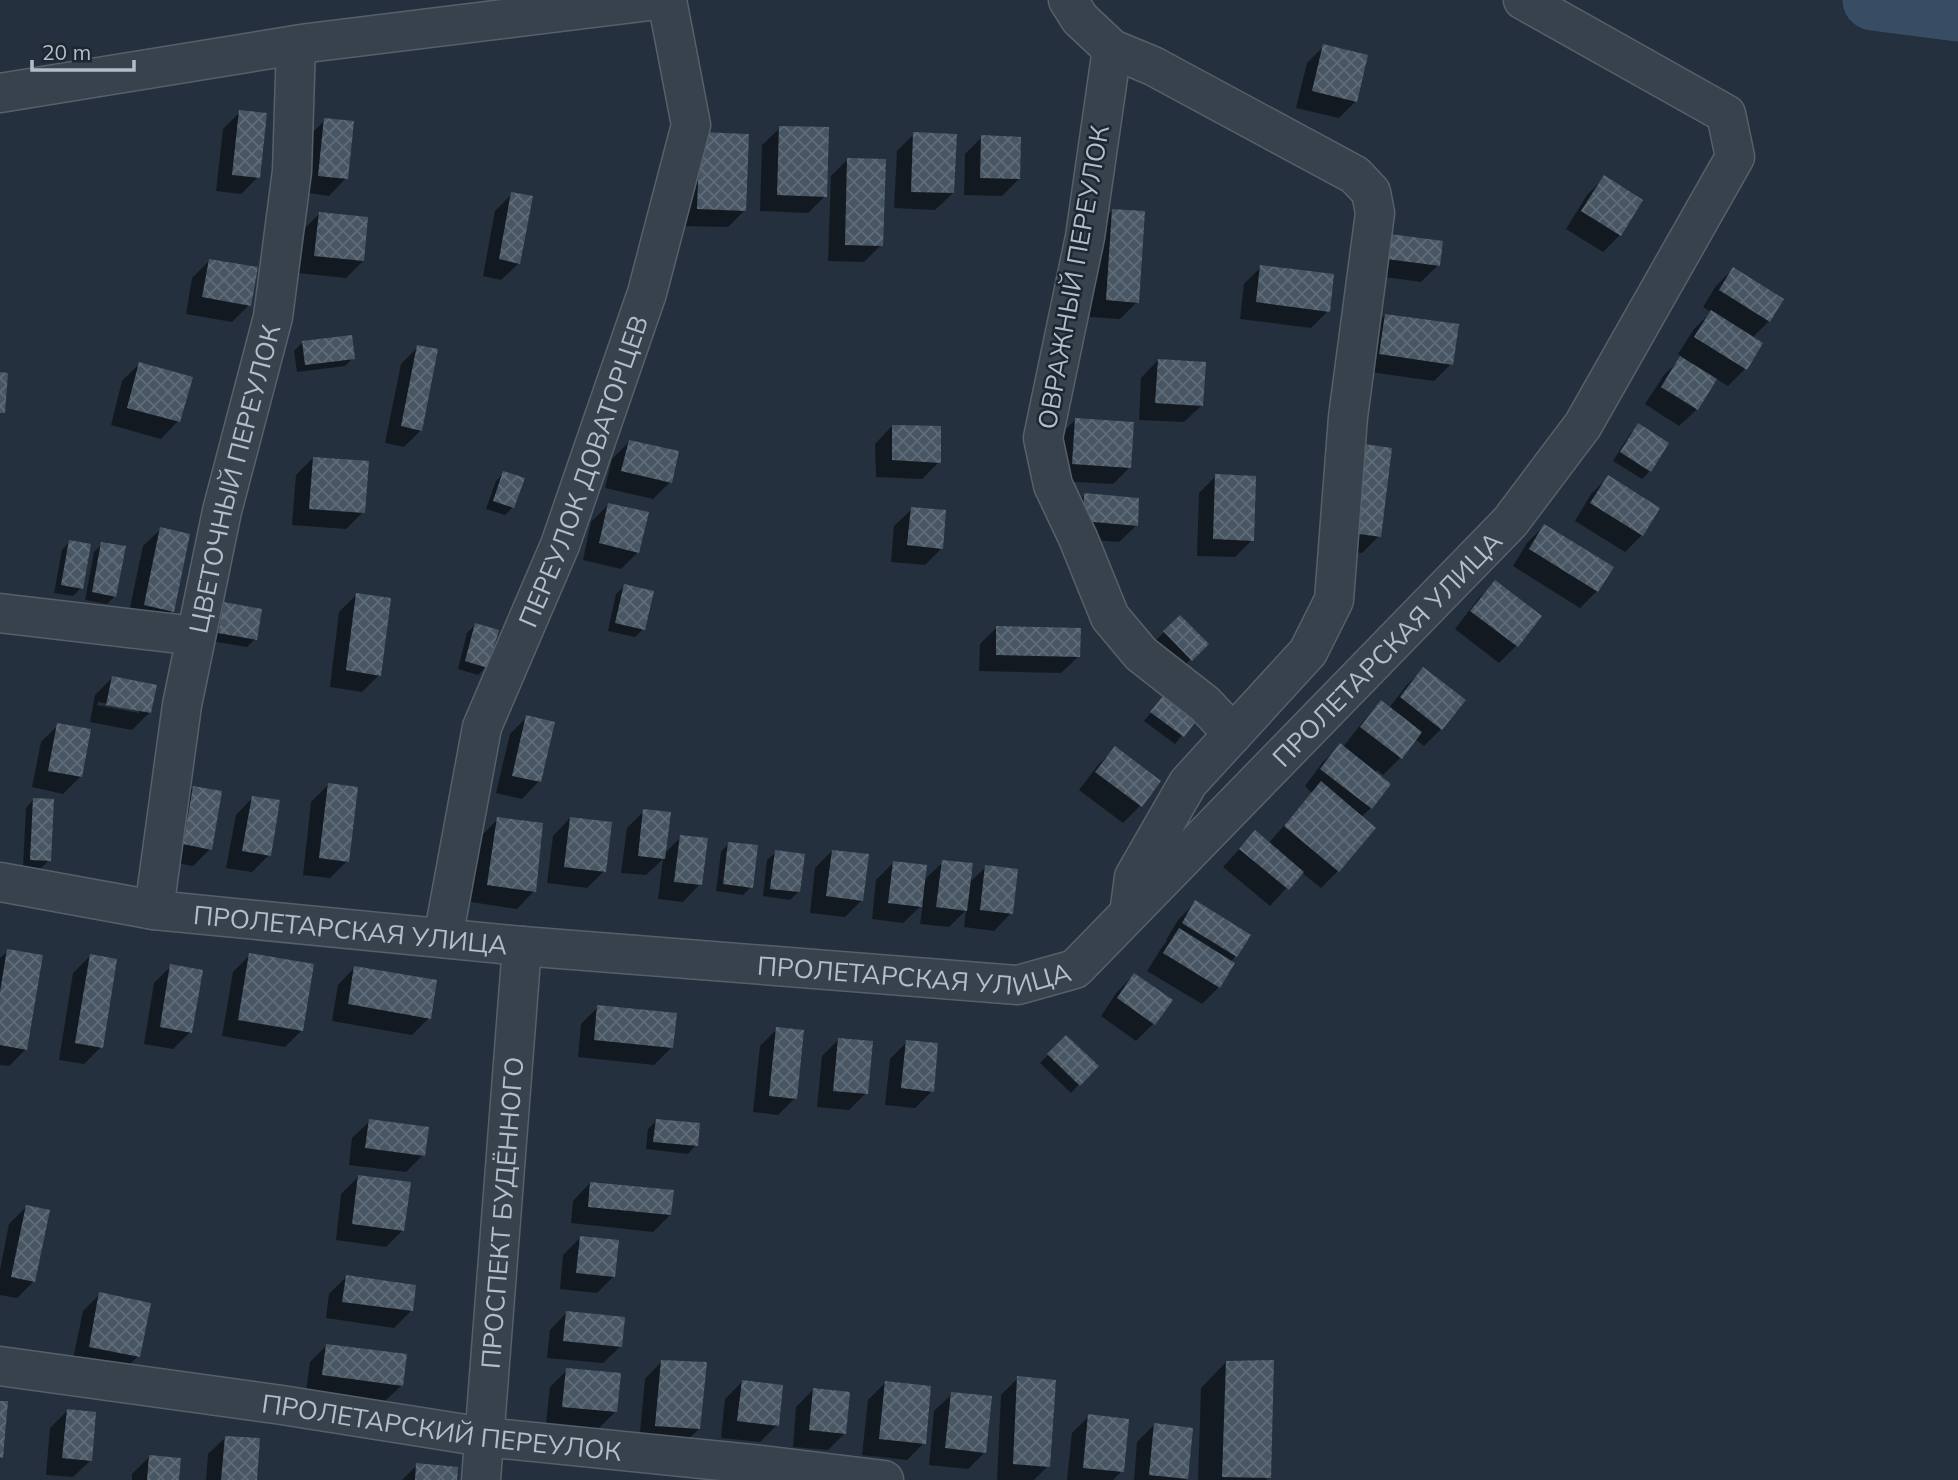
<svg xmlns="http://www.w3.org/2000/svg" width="1958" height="1480" viewBox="0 0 1958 1480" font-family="Mulish,sans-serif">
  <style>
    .shadow { fill: #0007; fill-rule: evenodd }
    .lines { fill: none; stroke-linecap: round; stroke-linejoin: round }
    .river { stroke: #384d64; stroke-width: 61 }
    .building { fill: url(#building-cross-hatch) }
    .minor-casing { stroke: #56606b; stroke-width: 41 }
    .minor { stroke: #38424d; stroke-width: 38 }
    .labels { text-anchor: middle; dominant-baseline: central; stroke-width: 5; stroke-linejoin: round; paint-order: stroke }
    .street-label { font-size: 26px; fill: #b4bdc8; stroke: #1d2732 }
  </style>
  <defs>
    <pattern id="building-cross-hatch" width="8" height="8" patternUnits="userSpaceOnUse" patternTransform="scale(1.75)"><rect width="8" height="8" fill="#485663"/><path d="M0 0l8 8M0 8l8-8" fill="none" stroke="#606c78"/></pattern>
  </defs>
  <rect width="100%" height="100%" fill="#24303d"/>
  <!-- shadow -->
  <g class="shadow">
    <polygon points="1324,46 1356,101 1339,118 1296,108 1307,63"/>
    <polygon points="240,112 258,177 241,194 216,191 223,129"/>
    <polygon points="325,120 346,178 329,196 302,192 308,137"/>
    <polygon points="780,128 825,196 808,213 760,211 762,145"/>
    <polygon points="701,134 745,210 728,227 681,226"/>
    <polygon points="914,134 953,193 935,210 894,208 897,151"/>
    <polygon points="982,137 1019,179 1002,196 964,195 965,154"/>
    <polygon points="848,159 881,245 864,262 828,261 831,176"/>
    <polygon points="1604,178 1620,235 1603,252 1566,229 1587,195"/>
    <polygon points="512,194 519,263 501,280 483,276 495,211"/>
    <polygon points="1113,210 1137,302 1120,319 1090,317 1095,228"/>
    <polygon points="319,214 363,261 346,278 298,273 302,231"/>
    <polygon points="1374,253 1438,265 1421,282 1371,275"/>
    <polygon points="209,261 249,305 232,322 186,314 192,278"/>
    <polygon points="1261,267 1328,311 1311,328 1240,319 1244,284"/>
    <polygon points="1733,269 1769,321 1752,338 1745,369 1728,386 1715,378 1697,409 1679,426 1645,404 1664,375 1682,357 1678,354 1694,329 1711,312 1703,307 1716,286"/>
    <polygon points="1385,315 1451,364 1434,381 1363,371 1368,333"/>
    <polygon points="302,343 353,358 345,366 297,372 294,351"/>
    <polygon points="418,347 421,430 404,447 385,443 401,364"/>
    <polygon points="1158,360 1202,405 1184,422 1139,420 1141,378"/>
    <polygon points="139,364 178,421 161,439 111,425 122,381"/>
    <polygon points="1075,420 1130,467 1113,484 1056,481 1058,437"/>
    <polygon points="892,426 939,462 922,479 876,477 875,444"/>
    <polygon points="1638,426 1650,471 1642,479 1613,461 1630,434"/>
    <polygon points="629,442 670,482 653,499 605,488 612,459"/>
    <polygon points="313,458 363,512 346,529 292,525 296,475"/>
    <polygon points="1347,463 1379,536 1362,553 1335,550"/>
    <polygon points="504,473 513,507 505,515 486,509 496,481"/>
    <polygon points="1216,476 1252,540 1235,557 1197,556 1199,493"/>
    <polygon points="1608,477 1642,535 1625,552 1575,521 1591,494"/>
    <polygon points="1084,495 1137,525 1119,542 1067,538 1067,512"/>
    <polygon points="608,505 638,552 621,569 583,560 591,522"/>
    <polygon points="912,509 942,548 925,565 891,562 894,526"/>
    <polygon points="1544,526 1597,591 1580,608 1513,566 1527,543"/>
    <polygon points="161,529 172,611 155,628 127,622 143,546"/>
    <polygon points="70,541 81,588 73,596 54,593 62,550"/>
    <polygon points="102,544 115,596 107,604 85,600 94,552"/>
    <polygon points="1495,582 1539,617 1516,646 1499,663 1455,629 1478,599"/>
    <polygon points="625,586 643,629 635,637 608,631 616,594"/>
    <polygon points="356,595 379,675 362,692 330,687 339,612"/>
    <polygon points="224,603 255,639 247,647 211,641 216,612"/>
    <polygon points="1180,617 1206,644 1183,667 1156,640"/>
    <polygon points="475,625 486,667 478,675 458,669 467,633"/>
    <polygon points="997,627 1079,656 1061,673 979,671 980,644"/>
    <polygon points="1423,669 1441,729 1424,746 1415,739 1400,758 1383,775 1377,770 1375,773 1371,808 1361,817 1374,828 1338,871 1321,888 1301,872 1270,906 1223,867 1255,832 1268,844 1312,793 1305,786 1323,762 1340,746 1343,747 1365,719 1382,702 1389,708 1406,686"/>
    <path d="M112 678 150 712 132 730 90 722 95 695ZM98 702 139 709V713L97 705Z"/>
    <polygon points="1167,693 1198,716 1175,744 1144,721"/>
    <polygon points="527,717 539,781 522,799 496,793 510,734"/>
    <polygon points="58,725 80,777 63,794 32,787 41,742"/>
    <polygon points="1115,748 1159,782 1140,806 1123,823 1079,790 1098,765"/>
    <polygon points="328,785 347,861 330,878 303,875 311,802"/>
    <polygon points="193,788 210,849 193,866 166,861 176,805"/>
    <polygon points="253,797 269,855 252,872 226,868 236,815"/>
    <polygon points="34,799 49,860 41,868 23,867 26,808"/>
    <polygon points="644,811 664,854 681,837 700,884 683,902 658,899 663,859 646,875 621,873 627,828"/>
    <polygon points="570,818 604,871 587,888 547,883 553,836"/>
    <polygon points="498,819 534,891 517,909 471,902 481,836"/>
    <polygon points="729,843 751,887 743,895 716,891 721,852"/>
    <polygon points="832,851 862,900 845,917 810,913 815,868"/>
    <polygon points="776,852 798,892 790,900 763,896 767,860"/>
    <polygon points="943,862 969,883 986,867 1011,913 994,931 964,927 966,910 949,927 920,924 923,904 903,923 872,919 876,880 893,863 923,881"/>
    <polygon points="1195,903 1236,956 1230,962 1219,987 1202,1004 1147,971 1162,947 1167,941 1166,940 1178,920"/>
    <polygon points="8,951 26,1049 9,1066 0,1065 0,958"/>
    <polygon points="250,955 302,1030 285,1047 222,1036 233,972"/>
    <polygon points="90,956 101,1047 84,1064 59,1060 73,973"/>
    <polygon points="171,966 190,1032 173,1049 144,1044 154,983"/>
    <polygon points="355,967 429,1018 412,1035 332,1021 338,985"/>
    <polygon points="1134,975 1170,1001 1153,1024 1136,1041 1101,1016 1117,992"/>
    <polygon points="598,1007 671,1048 654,1065 578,1057 581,1024"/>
    <polygon points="777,1029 795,1098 778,1115 753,1112 760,1046"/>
    <polygon points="1066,1037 1096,1066 1071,1093 1040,1063"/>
    <polygon points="839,1039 866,1093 849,1110 817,1107 822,1056"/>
    <polygon points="907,1042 932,1091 915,1108 885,1105 890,1059"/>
    <polygon points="370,1121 423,1155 406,1172 349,1165 352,1138"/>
    <polygon points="656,1121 696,1145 688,1154 646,1149 648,1129"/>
    <polygon points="358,1177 403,1230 386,1247 336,1240 341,1194"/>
    <polygon points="590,1183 670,1215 653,1232 571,1223 573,1201"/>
    <polygon points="26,1207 34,1281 17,1298 0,1295 0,1270 9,1224"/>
    <polygon points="580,1238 614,1276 597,1293 560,1289 563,1255"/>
    <polygon points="346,1277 411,1311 394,1328 326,1318 329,1294"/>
    <polygon points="100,1294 138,1356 121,1373 72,1364 83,1311"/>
    <polygon points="567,1312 621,1346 603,1363 547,1358 550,1330"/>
    <polygon points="327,1345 402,1385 384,1402 306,1391 310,1362"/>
    <polygon points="662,1361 699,1429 681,1446 639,1443 645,1379"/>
    <polygon points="1226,1362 1269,1477 1266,1480 1198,1480 1201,1388"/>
    <polygon points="567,1370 615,1412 598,1429 546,1423 550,1387"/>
    <polygon points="1018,1378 1048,1466 1034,1480 997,1480 1001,1395"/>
    <polygon points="742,1382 777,1425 760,1442 721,1438 725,1399"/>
    <polygon points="885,1383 924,1443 907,1460 862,1455 868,1400"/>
    <polygon points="813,1390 845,1433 828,1450 793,1447 796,1407"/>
    <polygon points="952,1394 985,1452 968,1469 929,1465 934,1411"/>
    <polygon points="67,1411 91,1460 73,1477 46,1475 50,1428"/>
    <polygon points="1089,1416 1122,1471 1113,1480 1067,1480 1072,1433"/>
    <polygon points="1154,1425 1186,1479 1185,1480 1134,1480 1137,1442"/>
    <polygon points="226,1437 255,1480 206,1480 208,1454"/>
    <polygon points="149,1457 178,1480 132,1480 132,1474"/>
    <polygon points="417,1465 455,1480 402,1480"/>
  </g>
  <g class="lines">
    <!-- river -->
    <polyline class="river" points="1873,0 1958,11"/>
  </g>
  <!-- building -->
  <g class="building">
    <polygon points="1323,44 1368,55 1357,102 1312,91"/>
    <polygon points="239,110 267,113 260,178 232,175"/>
    <polygon points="324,118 354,121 348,179 318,176"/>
    <polygon points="779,126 829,127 827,197 777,195"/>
    <polygon points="700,132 749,134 746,211 697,209"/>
    <polygon points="913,132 957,134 954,193 911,192"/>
    <polygon points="981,135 1021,137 1020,179 980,178"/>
    <polygon points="847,158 886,159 883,246 845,245"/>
    <polygon points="1604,175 1643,200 1621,236 1581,211"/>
    <polygon points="511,192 533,196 520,264 499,259"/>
    <polygon points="1112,209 1145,211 1139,303 1106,300"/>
    <polygon points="319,212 368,217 364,261 314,256"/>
    <polygon points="1390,234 1443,241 1440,266 1387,259"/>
    <polygon points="209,259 258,267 251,306 202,297"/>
    <polygon points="1260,265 1334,274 1330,312 1256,302"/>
    <polygon points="1733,267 1784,299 1770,322 1719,290"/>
    <polygon points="1711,310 1763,343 1747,370 1694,337"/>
    <polygon points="1385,314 1459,324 1453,365 1379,354"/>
    <polygon points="352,335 355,359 305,365 302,341"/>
    <polygon points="417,345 438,349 422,431 401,426"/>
    <polygon points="1680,356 1717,379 1698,410 1661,387"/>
    <polygon points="1158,359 1206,362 1203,406 1155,403"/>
    <polygon points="139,362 193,377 180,422 127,408"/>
    <polygon points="0,372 8,373 5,413 0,413"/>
    <polygon points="1075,418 1134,422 1131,468 1072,464"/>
    <polygon points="1638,423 1669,443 1651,472 1620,452"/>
    <polygon points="892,425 941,426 941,463 892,460"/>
    <polygon points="629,440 679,451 672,483 621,471"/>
    <polygon points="1364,444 1392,448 1381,537 1352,533"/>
    <polygon points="313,457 369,461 365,513 309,509"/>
    <polygon points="503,471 525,478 514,508 493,501"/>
    <polygon points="1215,474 1256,476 1254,541 1213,539"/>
    <polygon points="1608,475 1660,508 1643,536 1590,503"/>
    <polygon points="1084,493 1139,498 1138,526 1083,521"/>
    <polygon points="608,503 649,512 639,553 599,543"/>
    <polygon points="911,507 946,510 943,549 907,545"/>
    <polygon points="1544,524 1614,567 1598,592 1529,549"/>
    <polygon points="160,527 190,534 174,612 144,605"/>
    <polygon points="69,540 91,544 83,589 61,585"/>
    <polygon points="101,542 126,546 116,597 92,592"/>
    <polygon points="1495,580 1542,616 1518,647 1470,611"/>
    <polygon points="624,584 654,591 645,630 615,623"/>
    <polygon points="356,593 391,598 381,676 346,670"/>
    <polygon points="224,602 262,609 257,640 218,633"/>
    <polygon points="1180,615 1209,644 1192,661 1163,631"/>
    <polygon points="475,623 499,630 488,668 465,661"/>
    <polygon points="996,626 1081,628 1080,657 996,655"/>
    <polygon points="1423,667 1466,700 1442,730 1400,697"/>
    <polygon points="112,676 157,685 151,713 106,705"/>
    <polygon points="1167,691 1200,716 1184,737 1150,712"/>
    <polygon points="1381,700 1422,732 1402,759 1360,727"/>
    <polygon points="526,715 555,722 541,782 512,776"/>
    <polygon points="57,723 91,729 82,777 48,771"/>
    <polygon points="1340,743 1391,784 1372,809 1320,769"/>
    <polygon points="1115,746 1161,781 1142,807 1095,772"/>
    <polygon points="1321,781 1376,828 1339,872 1284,826"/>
    <polygon points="328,783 358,787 349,862 319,858"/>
    <polygon points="193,786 222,791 212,850 183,844"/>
    <polygon points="252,796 280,800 271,856 242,851"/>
    <polygon points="33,798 54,799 51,861 30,860"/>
    <polygon points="643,809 671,812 665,859 638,856"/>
    <polygon points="497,817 543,823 536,892 487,885"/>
    <polygon points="570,817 612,822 606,872 564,867"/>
    <polygon points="1255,830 1304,872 1289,890 1239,849"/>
    <polygon points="680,835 708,838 702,885 674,882"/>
    <polygon points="728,842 758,845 753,888 723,884"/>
    <polygon points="775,850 805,854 800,892 770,889"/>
    <polygon points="832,850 869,854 863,901 826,896"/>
    <polygon points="942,860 973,863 967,911 936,907"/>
    <polygon points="893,861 927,865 922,907 888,903"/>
    <polygon points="985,865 1018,869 1013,914 980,910"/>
    <polygon points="1195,900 1251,935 1237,957 1182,923"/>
    <polygon points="1179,928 1235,963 1220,988 1163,953"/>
    <polygon points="7,949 43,955 27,1050 0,1045 0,992"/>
    <polygon points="249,953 314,964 303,1031 238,1020"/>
    <polygon points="90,954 117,959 103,1048 75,1043"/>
    <polygon points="170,964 203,970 192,1033 160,1027"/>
    <polygon points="354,966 437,980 431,1019 348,1004"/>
    <polygon points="1134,973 1173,1000 1155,1025 1117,998"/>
    <polygon points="597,1005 677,1013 673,1048 594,1040"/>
    <polygon points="776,1027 804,1030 797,1099 769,1096"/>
    <polygon points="1066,1035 1099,1066 1080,1086 1047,1054"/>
    <polygon points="838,1038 873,1041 868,1094 833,1091"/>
    <polygon points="906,1040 938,1043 934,1092 901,1088"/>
    <polygon points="369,1119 429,1127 425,1156 365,1148"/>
    <polygon points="656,1119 700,1123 698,1146 653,1142"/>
    <polygon points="358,1175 411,1182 404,1231 352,1224"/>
    <polygon points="590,1182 674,1190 671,1215 588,1207"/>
    <polygon points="26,1205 50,1210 35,1282 11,1277"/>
    <polygon points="580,1236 619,1240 615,1277 576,1273"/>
    <polygon points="346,1275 416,1285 413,1311 342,1302"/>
    <polygon points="99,1292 151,1303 140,1357 89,1347"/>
    <polygon points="566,1311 625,1317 622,1347 563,1341"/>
    <polygon points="326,1344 407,1354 403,1386 322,1375"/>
    <polygon points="661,1360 707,1362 700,1429 655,1426"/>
    <polygon points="1274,1360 1271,1478 1222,1477 1226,1361"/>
    <polygon points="566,1368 621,1373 617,1412 562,1407"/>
    <polygon points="1017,1376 1056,1380 1050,1467 1013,1464"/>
    <polygon points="742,1380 783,1385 779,1426 737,1421"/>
    <polygon points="885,1381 931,1386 926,1444 879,1439"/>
    <polygon points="813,1388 850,1392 846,1434 809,1430"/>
    <polygon points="951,1392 992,1396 986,1453 945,1448"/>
    <polygon points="0,1401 8,1401 3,1458 0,1457"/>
    <polygon points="67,1409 96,1412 92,1461 62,1458"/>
    <polygon points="1088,1414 1129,1419 1124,1472 1083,1468"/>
    <polygon points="1154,1423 1193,1428 1188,1479 1149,1475"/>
    <polygon points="225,1436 260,1438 257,1480 221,1480"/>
    <polygon points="149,1455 181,1458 179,1480 147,1480"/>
    <polygon points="416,1463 458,1467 457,1480 415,1480"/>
  </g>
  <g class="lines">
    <defs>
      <g id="minor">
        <polyline points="1068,0 1080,19 1112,49 1153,66 1355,175 1371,192 1375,213 1348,417 1334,600 1308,652 1188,783 1134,877 1130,907"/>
        <polyline points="1112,49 1085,237 1043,438 1053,485 1078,538 1110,617 1141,654 1205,704 1233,734"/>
        <polyline points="0,93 308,43 658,0"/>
        <polyline points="0,613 196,636"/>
        <path id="s1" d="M0 882 154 910 522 946 1018 985 1075 969 1510 522 1583 425 1735 157 1726 114 1523 0"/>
        <path id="s2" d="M154 910 182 705 222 511 273 317 292 171 296 45"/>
        <path id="s3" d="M443 938 482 727 560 545 647 293 691 125 667 0"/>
        <path id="s4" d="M0 1366 282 1405 484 1437 761 1465 884 1480"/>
        <path id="s5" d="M481 1480 522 946"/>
      </g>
    </defs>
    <!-- minor casing -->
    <use href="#minor" class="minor-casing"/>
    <!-- minor -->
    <use href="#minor" class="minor"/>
  </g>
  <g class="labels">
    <!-- street labels -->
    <g class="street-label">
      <text transform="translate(1073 277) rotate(-80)">ОВРАЖНЫЙ ПЕРЕУЛОК</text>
      <text stroke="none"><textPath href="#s3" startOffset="490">ПЕРЕУЛОК ДОВАТОРЦЕВ</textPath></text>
      <text stroke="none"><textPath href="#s2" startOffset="439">ЦВЕТОЧНЫЙ ПЕРЕУЛОК</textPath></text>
      <text stroke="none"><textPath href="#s1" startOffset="1530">ПРОЛЕТАРСКАЯ УЛИЦА</textPath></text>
      <text stroke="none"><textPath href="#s1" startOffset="354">ПРОЛЕТАРСКАЯ УЛИЦА</textPath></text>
      <text stroke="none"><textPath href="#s1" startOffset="920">ПРОЛЕТАРСКАЯ УЛИЦА</textPath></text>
      <text stroke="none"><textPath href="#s5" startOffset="268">ПРОСПЕКТ БУДЁННОГО</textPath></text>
      <text stroke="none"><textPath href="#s4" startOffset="446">ПРОЛЕТАРСКИЙ ПЕРЕУЛОК</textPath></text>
    </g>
  </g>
  <!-- scale -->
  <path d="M32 60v10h102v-10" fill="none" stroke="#b4bdc8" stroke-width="3.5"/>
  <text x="42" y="60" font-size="21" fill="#b4bdc8" stroke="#1d2732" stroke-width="5" paint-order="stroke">20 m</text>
</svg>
